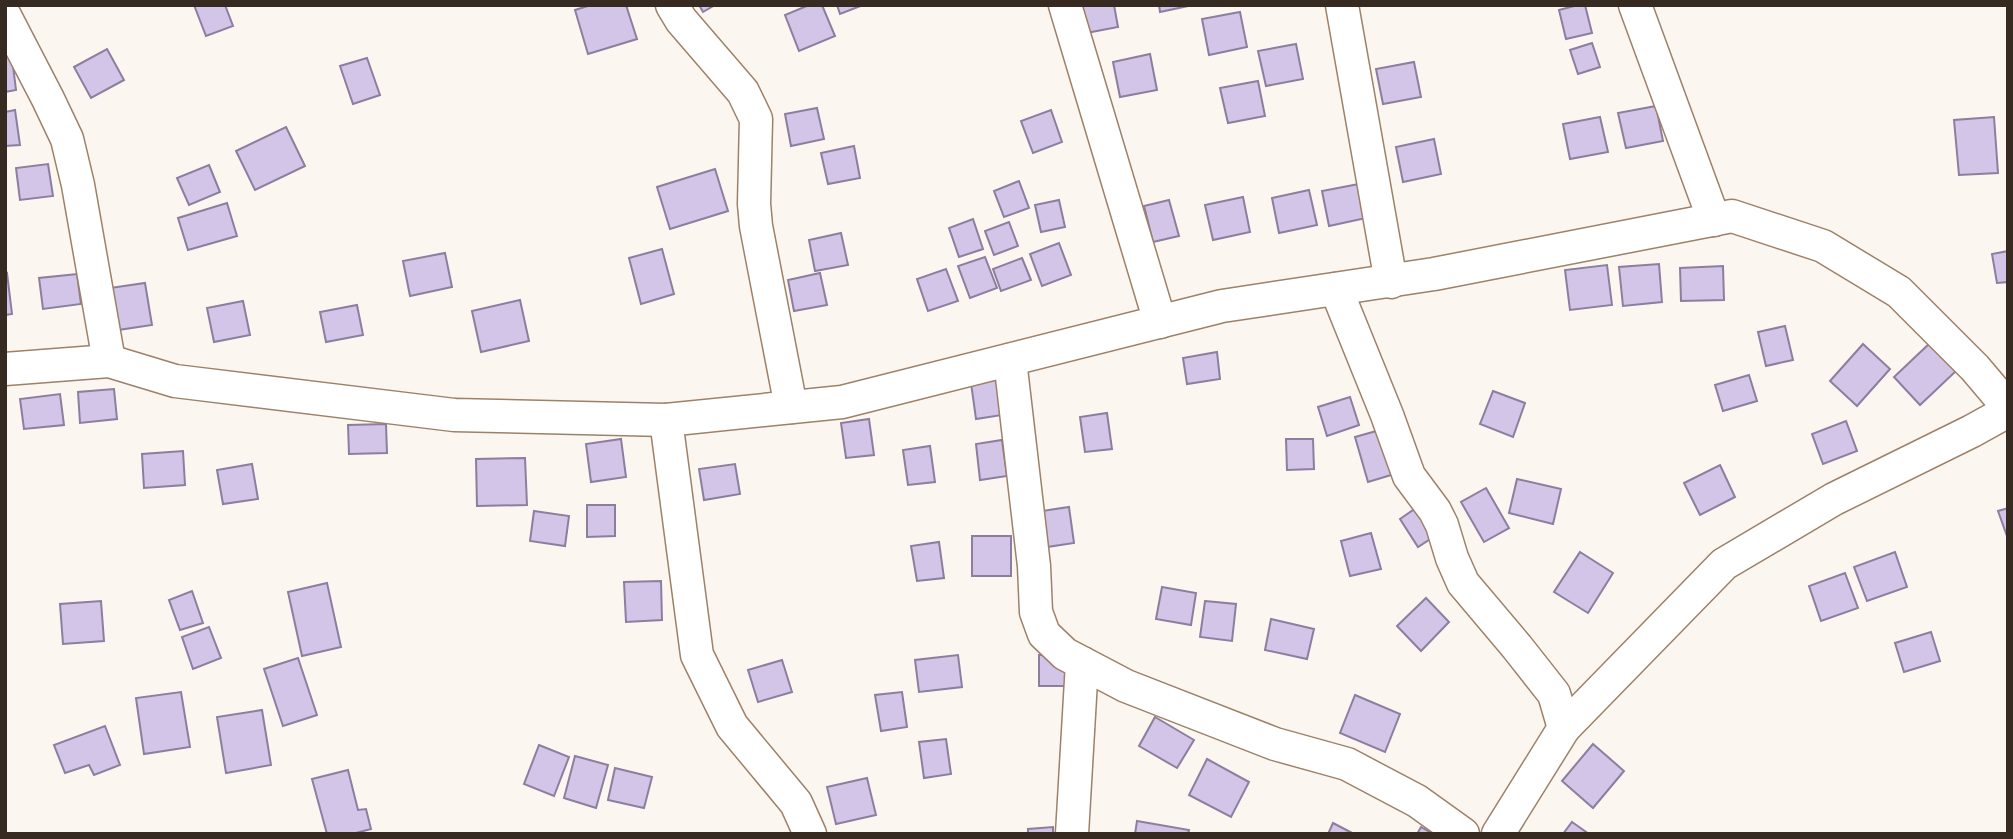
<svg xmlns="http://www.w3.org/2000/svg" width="2013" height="839" viewBox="0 0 2013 839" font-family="Arial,sans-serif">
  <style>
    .building { fill: #d3c5e7; stroke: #8c7e9e; stroke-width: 2 }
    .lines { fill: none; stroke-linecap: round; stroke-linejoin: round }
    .minor-casing { stroke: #9d8168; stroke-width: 35 }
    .minor { stroke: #fff; stroke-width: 32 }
  </style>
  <rect width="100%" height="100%" fill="#fcf6f1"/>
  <!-- building -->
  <g class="building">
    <polygon points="194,5 225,5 233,26 206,36"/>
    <polygon points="591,5 626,5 637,39 588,54 575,10"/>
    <polygon points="699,5 715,5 703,12"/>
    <polygon points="809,5 822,5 835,36 799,51 785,15"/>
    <polygon points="837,5 863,5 840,14"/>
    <polygon points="1074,5 1114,5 1118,27 1081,34"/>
    <polygon points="1159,5 1193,5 1160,12"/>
    <polygon points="1578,5 1585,5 1592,33 1566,39 1559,10"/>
    <polygon points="1240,12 1247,47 1209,55 1202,19"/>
    <polygon points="1592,43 1600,67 1578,74 1570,50"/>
    <polygon points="1296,44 1303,79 1266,86 1258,51"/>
    <polygon points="107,49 124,80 91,98 74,67"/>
    <polygon points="5,50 11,50 16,90 5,92"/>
    <polygon points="1150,54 1157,90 1120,97 1113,62"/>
    <polygon points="367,58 380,95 353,104 340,66"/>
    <polygon points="1414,62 1421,97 1383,104 1376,69"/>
    <polygon points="1258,81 1265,116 1228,123 1220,88"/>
    <polygon points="1656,106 1663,141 1626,148 1618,113"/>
    <polygon points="817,108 824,139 791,146 785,114"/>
    <polygon points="15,110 20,145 5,146 5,112"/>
    <polygon points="1051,110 1062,142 1033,153 1021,121"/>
    <polygon points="1600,117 1608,152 1570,159 1563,124"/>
    <polygon points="1994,117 1998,173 1959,175 1954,120"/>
    <polygon points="286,127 305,166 255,190 236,151"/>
    <polygon points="1434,139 1441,174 1403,182 1396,147"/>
    <polygon points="854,146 860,178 828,184 821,153"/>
    <polygon points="48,164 53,196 20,200 16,168"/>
    <polygon points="209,165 220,192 189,205 177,178"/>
    <polygon points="715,169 728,211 670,229 657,187"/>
    <polygon points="1019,181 1029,208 1004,217 994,191"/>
    <polygon points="1359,184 1366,218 1329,226 1322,191"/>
    <polygon points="1309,190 1317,225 1279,233 1272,198"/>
    <polygon points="1243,197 1250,232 1213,240 1205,205"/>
    <polygon points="1059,200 1065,227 1041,232 1035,205"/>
    <polygon points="1169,200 1179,236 1153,242 1144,206"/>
    <polygon points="227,203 237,236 188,250 178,218"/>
    <polygon points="973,219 983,249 959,257 949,228"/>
    <polygon points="1009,222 1018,246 994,255 985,231"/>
    <polygon points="841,233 848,265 815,271 809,240"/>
    <polygon points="1059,243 1071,275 1042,286 1030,254"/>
    <polygon points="662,249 674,294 641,304 629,258"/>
    <polygon points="2008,251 2008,282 1997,283 1992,254"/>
    <polygon points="445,253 452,287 410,296 403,261"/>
    <polygon points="985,257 997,288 970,298 958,266"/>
    <polygon points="1022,258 1031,280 1001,291 993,269"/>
    <polygon points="1659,264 1662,302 1623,306 1619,267"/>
    <polygon points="1607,265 1612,305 1570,310 1565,270"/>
    <polygon points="1723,266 1724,300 1681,301 1680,268"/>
    <polygon points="946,269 958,301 928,311 917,279"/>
    <polygon points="7,273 12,314 5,315 5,274"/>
    <polygon points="820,273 827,305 794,311 788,280"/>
    <polygon points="77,274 81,304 43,309 39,278"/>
    <polygon points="145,283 152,325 118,330 110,288"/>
    <polygon points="520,300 529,341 481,352 472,311"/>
    <polygon points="243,301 250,335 214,342 207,308"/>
    <polygon points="357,305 363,335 326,342 320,312"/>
    <polygon points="1785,326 1793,360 1766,366 1758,332"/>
    <polygon points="1930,343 1956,371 1920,405 1894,377"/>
    <polygon points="1863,344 1890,369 1857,406 1830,381"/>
    <polygon points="1217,352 1220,379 1187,384 1183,358"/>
    <polygon points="1749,375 1757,401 1723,411 1715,385"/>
    <polygon points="998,380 1002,415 976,419 971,383"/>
    <polygon points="114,389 117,419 80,423 78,392"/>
    <polygon points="1493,391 1525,403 1513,437 1480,424"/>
    <polygon points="60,394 64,425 24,429 20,399"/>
    <polygon points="1350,397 1359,425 1327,436 1318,407"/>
    <polygon points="1107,413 1112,449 1085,452 1080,417"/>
    <polygon points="869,419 874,455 846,458 841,423"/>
    <polygon points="1846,421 1857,451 1823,464 1812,434"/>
    <polygon points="386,424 387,453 349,454 348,425"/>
    <polygon points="1387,428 1401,472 1368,482 1355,437"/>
    <polygon points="621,439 626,477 591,482 586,444"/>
    <polygon points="1286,439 1313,439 1314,469 1287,470"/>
    <polygon points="1002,440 1007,476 980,480 976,444"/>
    <polygon points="930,446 935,482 908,485 903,450"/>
    <polygon points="183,451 185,485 144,488 142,454"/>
    <polygon points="525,458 527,505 477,506 476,459"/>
    <polygon points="252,464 258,499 223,504 217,470"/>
    <polygon points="735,464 740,494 704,500 699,469"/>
    <polygon points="1720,465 1735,497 1700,515 1684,483"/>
    <polygon points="1517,479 1561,489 1553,524 1509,513"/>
    <polygon points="1486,488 1509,528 1484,542 1461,502"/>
    <polygon points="1426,501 1444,530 1418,547 1400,519"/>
    <polygon points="587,505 615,505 615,536 587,537"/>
    <polygon points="1069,507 1074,543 1047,547 1042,511"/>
    <polygon points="2008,508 2008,539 1998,511"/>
    <polygon points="534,511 569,516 565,546 530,541"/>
    <polygon points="1371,533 1381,569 1350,576 1341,541"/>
    <rect x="972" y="536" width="39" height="40"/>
    <polygon points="939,542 944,578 917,581 911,546"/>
    <polygon points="1580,552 1613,573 1588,613 1554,592"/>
    <polygon points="1895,552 1907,587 1867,601 1854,567"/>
    <polygon points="1845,573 1858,608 1821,621 1809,586"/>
    <polygon points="661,581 662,620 626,622 624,582"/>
    <polygon points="327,583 341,647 302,656 288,592"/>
    <polygon points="1162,587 1196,593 1191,625 1156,619"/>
    <polygon points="192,591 203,623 180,630 169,600"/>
    <polygon points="1426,598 1449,622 1421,651 1397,626"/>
    <polygon points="101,601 104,641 63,644 60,604"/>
    <polygon points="1205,601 1236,604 1232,641 1200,637"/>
    <polygon points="1271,619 1314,629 1307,659 1265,650"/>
    <polygon points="209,627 221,658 193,669 182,637"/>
    <polygon points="1931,632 1940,661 1904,672 1895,643"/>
    <polygon points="958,655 962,687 919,692 915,660"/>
    <polygon points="1039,655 1067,655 1066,686 1039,686"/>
    <polygon points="298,658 317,715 283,726 264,669"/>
    <polygon points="782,660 792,692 758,702 748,670"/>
    <polygon points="181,692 190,747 144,754 136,698"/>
    <polygon points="902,692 907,727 881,731 875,695"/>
    <polygon points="1355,695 1400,714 1385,752 1340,733"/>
    <polygon points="262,710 271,765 226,773 217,717"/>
    <polygon points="1155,717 1194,740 1177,768 1139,746"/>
    <polygon points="105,726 120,765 94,775 89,765 65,773 54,745"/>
    <polygon points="946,739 951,774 924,778 919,742"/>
    <polygon points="1593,744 1624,771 1593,808 1562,781"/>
    <polygon points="539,745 569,757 554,796 524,784"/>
    <polygon points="575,756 608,765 596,808 564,798"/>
    <polygon points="1207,759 1249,782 1231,817 1189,795"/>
    <polygon points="615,768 652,777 644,808 608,800"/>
    <polygon points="348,770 358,810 366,809 371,829 352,834 327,834 312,779"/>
    <polygon points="867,778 876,815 836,824 827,787"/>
    <polygon points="1137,821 1189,830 1188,834 1135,834"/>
    <polygon points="1572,822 1589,834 1563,834"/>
    <polygon points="1333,823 1354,834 1328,834"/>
    <polygon points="1053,827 1053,834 1028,834 1028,829"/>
    <polygon points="1421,827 1433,834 1417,834"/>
  </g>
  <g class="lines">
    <defs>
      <g id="minor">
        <polyline points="672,5 681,20 743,92 756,119 754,204 756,226 791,407"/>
        <polyline points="1065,5 1160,322"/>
        <polyline points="1342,5 1391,282"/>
        <polyline points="1635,5 1714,220"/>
        <polyline points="5,16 48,99 67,139 78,185 109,361"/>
        <polyline points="1336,289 1387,415 1409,476 1435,511 1442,525 1452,558 1463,583 1517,647 1554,694 1564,728 1498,834"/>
        <polyline points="1010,360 1034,566 1036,612 1044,634 1065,654 1126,686 1275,744 1347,764 1417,801 1463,834"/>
        <polyline points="5,369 109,361 175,381 454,415 666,420 842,402 1222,306 1434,274 1732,216 1823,246 1899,292 1975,368 2008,407"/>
        <polyline points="666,420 697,655 732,726 796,803 810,834"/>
        <polyline points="1564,728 1724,564 1834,499 1972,431 2008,411"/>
        <polyline points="1072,834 1082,663"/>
      </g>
    </defs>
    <!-- minor casing -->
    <use href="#minor" class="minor-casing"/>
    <!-- minor -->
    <use href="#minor" class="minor"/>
  </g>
  <!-- border -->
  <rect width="2013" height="839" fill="none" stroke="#372b21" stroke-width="14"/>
</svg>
